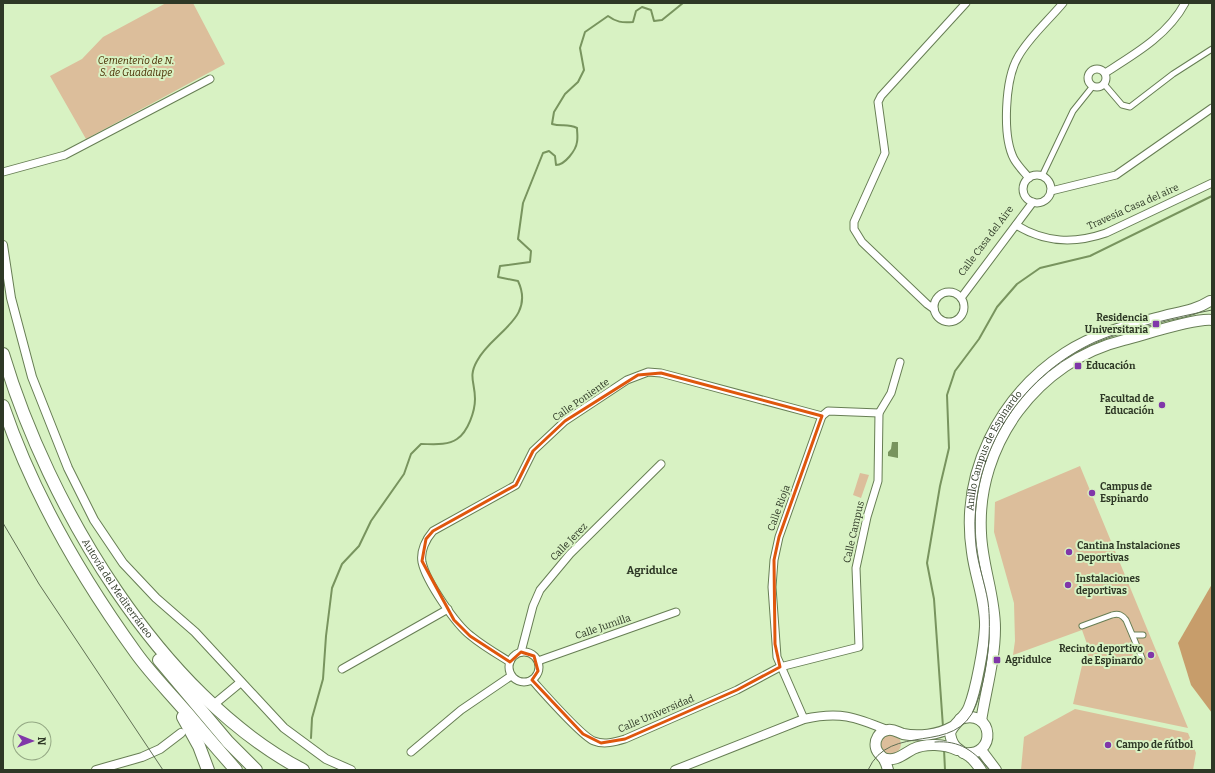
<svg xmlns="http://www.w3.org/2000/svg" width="1215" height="773" viewBox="0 0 1215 773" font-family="Bitter,serif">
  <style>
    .green { fill: #dcbe9b }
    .forest { fill: #c79d6b }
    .water { fill: #78945e }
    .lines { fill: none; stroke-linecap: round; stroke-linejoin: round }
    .stream { stroke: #78945e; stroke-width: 2 }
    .pedestrian-casing { stroke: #677e54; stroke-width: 7 }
    .minor-casing { stroke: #677e54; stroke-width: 9 }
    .tertiary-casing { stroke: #677e54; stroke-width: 10 }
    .secondary-casing { stroke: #677e54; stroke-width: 12 }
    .motorway-casing { stroke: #677e54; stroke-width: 14 }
    .pedestrian { stroke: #fff; stroke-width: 5 }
    .minor { stroke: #fff; stroke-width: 7 }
    .tertiary { stroke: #fff; stroke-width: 8 }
    .secondary { stroke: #fff; stroke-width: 10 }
    .motorway { stroke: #fff; stroke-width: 12 }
    .tram { stroke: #606f54; stroke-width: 1 }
    .marked { fill: none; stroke: #df570d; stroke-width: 3; stroke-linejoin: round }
    .poi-dot { fill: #8037a9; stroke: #d8f2c3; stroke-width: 1.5 }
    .labels { text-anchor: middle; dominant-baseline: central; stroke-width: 4; stroke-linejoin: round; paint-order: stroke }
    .park-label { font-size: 10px; font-style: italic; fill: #482c01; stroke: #d8f2c3 }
    .street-label { font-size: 10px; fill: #2e3826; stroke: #d8f2c3 }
    .poi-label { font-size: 10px; font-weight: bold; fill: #2e3826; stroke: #d8f2c3; text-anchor: start }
    .neighbourhood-label { font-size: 11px; font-weight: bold; fill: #2e3826; stroke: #d8f2c3 }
  </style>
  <rect width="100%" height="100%" fill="#d8f2c3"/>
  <!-- green -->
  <g class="green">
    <polygon points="166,3 193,3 225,64 86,139 50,76 82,59 103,37"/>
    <polygon points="1080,466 1188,728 1073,704 1087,644 1082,630 1013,655 1015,641 1014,603 994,532 995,502"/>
    <polygon points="860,473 869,475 861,498 853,495"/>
    <polygon points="1075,709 1188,733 1196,753 1193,770 1021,770 1024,737"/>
    <circle cx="891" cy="744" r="10"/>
  </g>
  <!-- forest -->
  <polygon class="forest" points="1212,584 1212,713 1191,685 1178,643"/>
  <!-- water -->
  <polygon class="water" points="892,442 898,442 898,458 888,456 888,452 891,449"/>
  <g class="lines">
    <!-- stream -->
    <g class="stream">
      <polyline points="943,727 934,599 927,563 940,486 949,448 947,395 955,371 979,339 997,307 1017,284 1040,268 1090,256 1212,196"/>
      <path d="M311 738 312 718 323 679 326 636 332 588 342 564 359 546 371 521 404 474 411 454 421 444C432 444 447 446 457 439 468 432 475 411 475 399 475 382 468 377 477 361 491 333 536 319 518 281L498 277 500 266 530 262 531 251 518 239 523 203 543 153 549 151 555 156 556 165C565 165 576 150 577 142 578 137 577 132 577 128 567 123 562 127 552 124L554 112 565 94 578 82 584 70 580 48 585 32 608 16C616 22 622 23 633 22L636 11 642 7 651 10 654 21 662 20 683 3"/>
      <polyline points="944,749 945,770"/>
    </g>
    <defs>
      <g id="pedestrian">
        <polyline points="1104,84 1122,105 1130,107 1173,74 1212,49"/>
        <polyline points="1042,176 1073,111 1093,86"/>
        <path d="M1082 626 1112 615C1119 613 1122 615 1126 620L1142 658"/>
        <polyline points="1133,635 1143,635"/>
      </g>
      <g id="minor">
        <circle cx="1097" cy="78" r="9"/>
        <path d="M1105 73C1135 54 1168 35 1185 3"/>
        <polyline points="3,172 65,155 210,79"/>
        <circle cx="1037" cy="189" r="14"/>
        <path d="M1029 178C1024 172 1018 166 1014 159 1002 136 1005 79 1018 57 1029 37 1049 20 1063 3"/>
        <polyline points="1051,191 1116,175 1212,108"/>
        <path d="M1016 225C1045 243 1074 244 1106 233L1212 183"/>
        <circle cx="949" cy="307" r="15"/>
        <polyline points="961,298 1033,202"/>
        <polyline points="934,309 927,304 862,242 854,229 854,222 885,153 878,102 881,96 966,3"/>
        <circle cx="524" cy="667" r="15"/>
        <polyline points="521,652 533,606 540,590 570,554 661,464"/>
        <polyline points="538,661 676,612"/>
        <path d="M510 662C497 654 483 646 471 636 456 625 426 581 422 562 420 551 426 539 433 531L516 485 533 451 565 421 627 380 648 372 661 373 822 416"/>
        <polyline points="342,669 448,609"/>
        <path d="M532 680C543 692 582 737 594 741 604 745 615 742 625 739L737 690 780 667 859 647 856 568 867 517 878 481 879 413 891 393 900 362"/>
        <polyline points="804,719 777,657 772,587 774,560 779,537 822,416 828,411 879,413"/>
        <polyline points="411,752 461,710 511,676"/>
      </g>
      <g id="tertiary">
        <polyline points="3,245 11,298 32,377 68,468 94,520 123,563 156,598 195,632 284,728 326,759 351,770"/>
        <polyline points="218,701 241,682"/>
        <polyline points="96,770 142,757 160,749 181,733"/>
        <path d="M675 770 804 719C840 711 855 717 887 730"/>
      </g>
      <g id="secondary">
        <path d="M960 719C994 707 998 758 963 753"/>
        <path d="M981 721C986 690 995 659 995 628 995 596 982 565 981 533 976 444 1038 361 1124 340 1144 335 1194 318 1212 320"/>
        <polyline points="981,750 996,770"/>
        <path d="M883 758C896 762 902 755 913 749 925 743 945 744 957 750"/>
        <path d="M888 770C887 766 886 762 883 758 881 755 877 753 876 748 874 740 879 731 888 730 894 729 897 732 903 734 918 737 938 735 952 727"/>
        <path id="s1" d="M981 770C978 766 975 761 970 757 959 749 952 748 950 733 954 722 965 718 969 707 976 690 984 646 985 627 986 602 975 577 972 552 960 474 999 396 1065 353 1095 333 1130 325 1164 316 1180 312 1196 310 1210 301"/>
      </g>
      <g id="motorway">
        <path id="s2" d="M3 354C48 505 160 695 303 770"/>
        <path d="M3 406C33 494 81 577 136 653 151 674 170 693 187 713 203 732 219 751 236 770"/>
        <polyline points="159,660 228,742 256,770"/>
        <polyline points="183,717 199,746 208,770"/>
      </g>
    </defs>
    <!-- pedestrian casing -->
    <use href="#pedestrian" class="pedestrian-casing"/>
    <!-- minor casing -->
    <use href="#minor" class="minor-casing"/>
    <!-- tertiary casing -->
    <use href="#tertiary" class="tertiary-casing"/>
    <!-- secondary casing -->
    <use href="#secondary" class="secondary-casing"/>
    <!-- motorway casing -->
    <use href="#motorway" class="motorway-casing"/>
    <!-- pedestrian -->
    <use href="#pedestrian" class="pedestrian"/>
    <!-- minor -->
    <use href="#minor" class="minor"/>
    <!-- tertiary -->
    <use href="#tertiary" class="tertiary"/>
    <!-- secondary -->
    <use href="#secondary" class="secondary"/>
    <!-- motorway -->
    <use href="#motorway" class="motorway"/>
    <!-- tram -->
    <g class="tram">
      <polyline points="3,523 39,584 163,770"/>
      <path d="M935 742C960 740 974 751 990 770"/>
      <path d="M868 770C890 720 956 758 976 705 987 677 992 631 988 602 985 583 978 565 976 546 967 459 1017 378 1095 342 1127 328 1177 317 1212 310"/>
    </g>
  </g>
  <!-- marked area -->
  <path class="marked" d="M661 373 822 416 779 537 774 560 775 644 780 667 737 690 625 739 601 743 583 734 532 680 538 671 534 656 521 652 510 662 470 636 454 620 422 561 426 539 433 531 516 485 533 451 565 421 638 375Z"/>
  <!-- markers -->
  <g class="poi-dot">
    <rect x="1152" y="320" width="8" height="8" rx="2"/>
    <rect x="1074" y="362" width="8" height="8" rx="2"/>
    <circle cx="1162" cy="405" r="4"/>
    <circle cx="1092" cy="493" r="4"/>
    <circle cx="1069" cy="552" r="4"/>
    <circle cx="1068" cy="585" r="4"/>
    <circle cx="1151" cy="655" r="4"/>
    <rect x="993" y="656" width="8" height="8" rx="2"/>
    <circle cx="1108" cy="745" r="4"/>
  </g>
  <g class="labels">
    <!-- park labels -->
    <g class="park-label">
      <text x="136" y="61">Cementerio de N.<tspan x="136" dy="12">S. de Guadalupe</tspan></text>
    </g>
    <!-- street labels -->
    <g class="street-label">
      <text transform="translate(1133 207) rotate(-24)">Travesía Casa del aire</text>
      <text transform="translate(986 241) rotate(-53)">Calle Casa del Aire</text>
      <text transform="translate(581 400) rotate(-35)">Calle Poniente</text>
      <text stroke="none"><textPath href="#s1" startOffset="347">Anillo Campus de Espinardo</textPath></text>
      <text transform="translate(779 508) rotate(-70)">Calle Rioja</text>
      <text transform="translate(854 532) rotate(-77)">Calle Campus</text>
      <text transform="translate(569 542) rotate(-46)">Calle Jerez</text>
      <text stroke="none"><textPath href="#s2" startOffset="262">Autovía del Mediterráneo</textPath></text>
      <text transform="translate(603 627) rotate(-19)">Calle Jumilla</text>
      <text transform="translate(656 714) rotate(-23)">Calle Universidad</text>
    </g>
    <!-- poi labels -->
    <g class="poi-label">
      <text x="1148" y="318" text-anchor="end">Residencia<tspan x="1148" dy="12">Universitaria</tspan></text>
      <text x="1086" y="366">Educación</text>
      <text x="1154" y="399" text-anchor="end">Facultad de<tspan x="1154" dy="12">Educación</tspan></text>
      <text x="1100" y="487">Campus de<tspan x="1100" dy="12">Espinardo</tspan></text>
      <text x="1077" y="546">Cantina Instalaciones<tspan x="1077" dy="12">Deportivas</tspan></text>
      <text x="1076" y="579">Instalaciones<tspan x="1076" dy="12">deportivas</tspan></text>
      <text x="1143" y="649" text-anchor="end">Recinto deportivo<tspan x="1143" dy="12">de Espinardo</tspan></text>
      <text x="1005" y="660">Agridulce</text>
      <text x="1116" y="745">Campo de fútbol</text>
    </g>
    <!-- neighbourhood labels -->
    <g class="neighbourhood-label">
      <text x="652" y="570">Agridulce</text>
    </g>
  </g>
  <!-- border -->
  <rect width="1215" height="773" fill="none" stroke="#2e3826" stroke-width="8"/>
  <!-- north arrow -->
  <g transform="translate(32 741) rotate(91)"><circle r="19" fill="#d8f2c3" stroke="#94a884"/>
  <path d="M0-3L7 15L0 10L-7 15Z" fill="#8037a9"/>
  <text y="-6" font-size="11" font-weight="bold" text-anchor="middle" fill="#2e3826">N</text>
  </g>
</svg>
